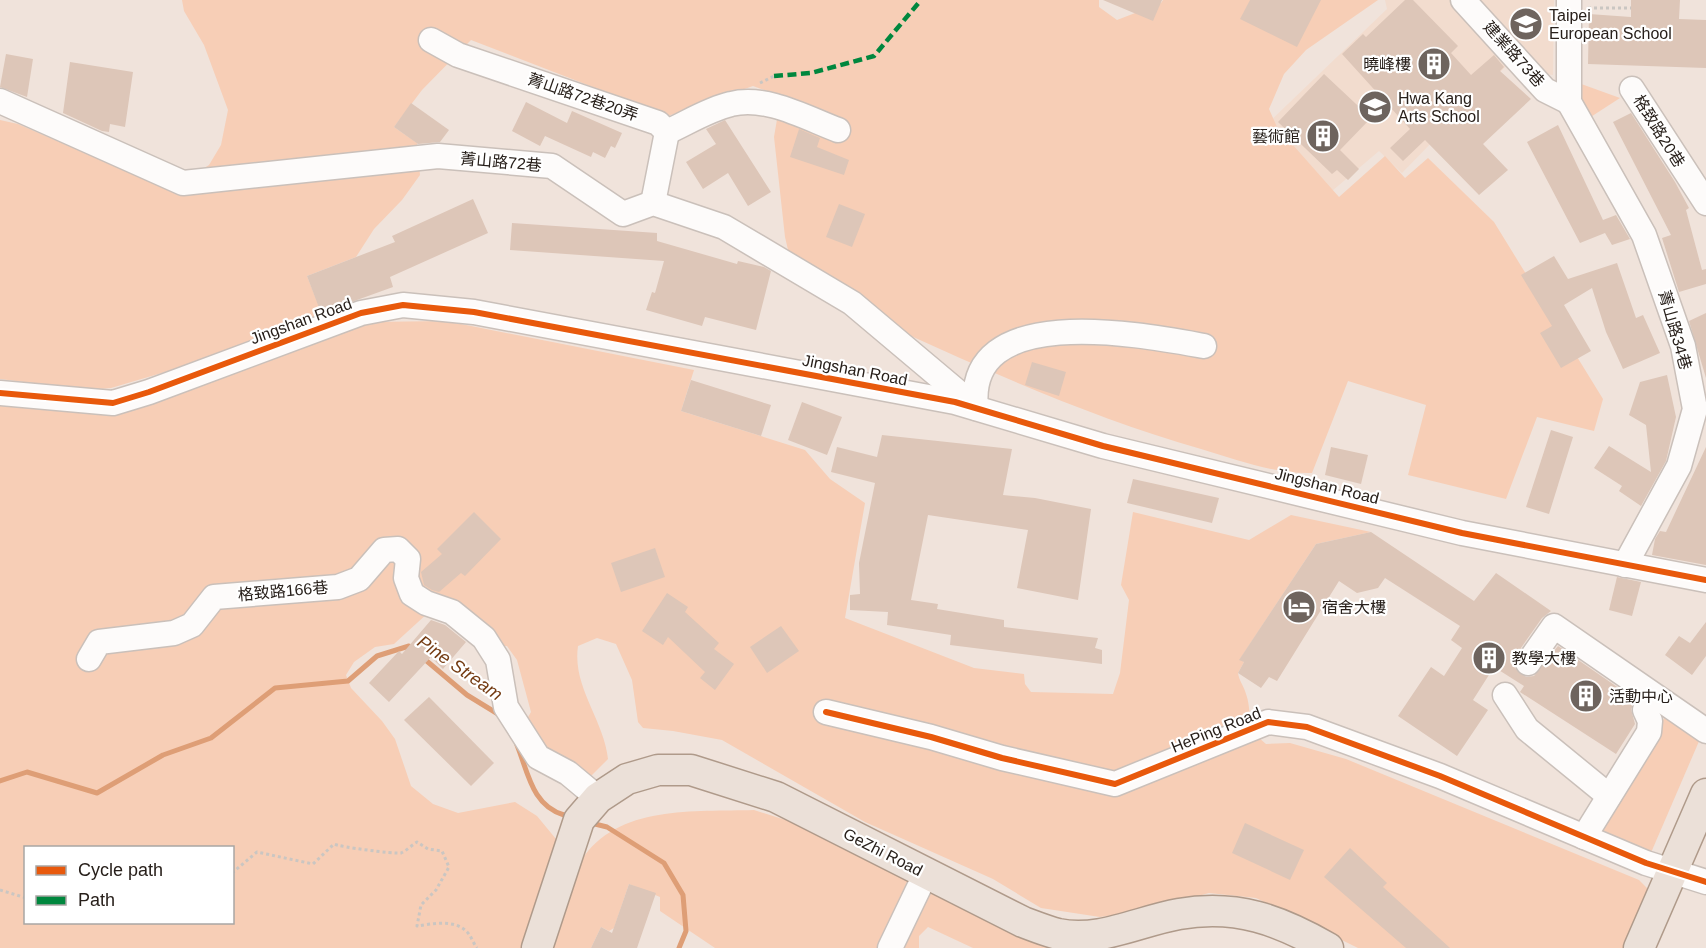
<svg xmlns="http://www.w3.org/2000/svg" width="1706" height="948" viewBox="0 0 1706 948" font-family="Helvetica,'Noto Sans TC',sans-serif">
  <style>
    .built { fill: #f2dcce }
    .green { fill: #f7ceb6; fill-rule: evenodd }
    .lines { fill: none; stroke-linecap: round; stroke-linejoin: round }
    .stream { stroke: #de9e76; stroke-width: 5 }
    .building { fill: #ddc6b8 }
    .minor-casing { stroke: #cac0ba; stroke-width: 27 }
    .major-casing { stroke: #af9a8a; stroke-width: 33 }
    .path { stroke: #cac6c2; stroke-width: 3; stroke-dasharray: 3 3; stroke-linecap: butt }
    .minor { stroke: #fdfbfa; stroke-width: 24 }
    .major { stroke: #ebe0d8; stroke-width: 30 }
    .quiet { stroke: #00873e; stroke-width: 4.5; stroke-dasharray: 9 4.5; stroke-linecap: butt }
    .cycleway-casing { stroke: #fff; stroke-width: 10 }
    .cycleway { stroke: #e8590c; stroke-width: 6 }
    .labels { text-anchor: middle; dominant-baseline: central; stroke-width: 4.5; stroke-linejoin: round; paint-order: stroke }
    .poi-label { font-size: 16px; fill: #28201b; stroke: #fff; text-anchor: start }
    .street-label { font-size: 16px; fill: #28201b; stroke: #fff }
    .water-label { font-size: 18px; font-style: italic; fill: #743b12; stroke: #fff }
  </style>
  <rect width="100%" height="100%" fill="#f0e3db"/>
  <!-- built -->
  <g class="built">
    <polygon points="1385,0 1450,0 1508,64 1402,173 1379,151 1325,197 1264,127 1387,9"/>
    <polygon points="1480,0 1554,0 1553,75 1539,73"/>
  </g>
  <!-- green -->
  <g class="green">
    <path d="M182 0H1099V7L1117 20 1161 3 1163 0H1378L1306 50 1284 74 1269 109 1277 127 1339 197 1385 156 1405 178 1428 158 1494 222 1603 399 1594 431 1537 417 1506 499 1408 475 1426 405 1348 381 1312 473C1274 474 1238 460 1201 449 1061 409 929 343 796 284L785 237 774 137 781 96 753 86 668 116 471 40 422 90 394 127 417 143 420 175 402 200 374 229 356 257 307 276 322 314 192 364 111 388 88 390 0 379V120L18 124 170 190 209 165 221 145 228 110 204 45 184 11Z"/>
    <polygon points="1573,81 1620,98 1586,120"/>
    <path d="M446 321 694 370 681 411 805 450 830 479 865 503 845 618 974 668 1024 674 1025 684 1031 692 1113 694 1120 673 1129 600 1121 585 1133 512 1249 540 1291 515 1371 532 1316 544 1240 659 1244 662 1238 673C1239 680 1243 685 1245 691 1254 714 1243 725 1266 744L1290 743 1346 759 1639 880 1651 892 1628 948H1358L1256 898 1209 893 1143 911 1100 917 1041 908 993 879 865 822 722 740 673 731 643 728 638 722 632 680 616 644 597 638 578 646C572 687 604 720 608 759L580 787 519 733 531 712 517 660 507 646H498L429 612 394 644 375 647 354 662 346 675 351 688 382 721 395 739 411 786 433 804 458 813 515 802 537 816 556 839 523 948H0V400L111 410 369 322ZM26 848H232V922H26Z"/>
    <polygon points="1669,711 1703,732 1650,855 1593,828"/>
    <path d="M754 810 814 829 905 870 966 911 1058 948H973L928 927 919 936V948H715L660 911V897L629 884 614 928 609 931 601 927 591 948H549C557 926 569 879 581 861 617 804 695 812 754 810Z"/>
  </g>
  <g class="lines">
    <!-- stream -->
    <g class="stream">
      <polyline points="422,657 467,695 498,714"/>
      <path d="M517 745C528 772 532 806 564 815"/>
      <polyline points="0,781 27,772 97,793 163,755 211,738 275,688 348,681 377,656 409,646 413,649"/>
      <polyline points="595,824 607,827 664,863 683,895 686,931 679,948"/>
    </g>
  </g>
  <!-- building -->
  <g class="building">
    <polygon points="1103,0 1162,0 1153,21"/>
    <polygon points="1250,0 1321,0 1297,47 1240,19"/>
    <polygon points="1405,0 1413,0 1458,46 1451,53 1471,75 1494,55 1504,67 1500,71 1531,99 1483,144 1508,170 1479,195 1425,140 1403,161 1390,148 1410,129 1342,54 1363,34 1366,37"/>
    <polygon points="1631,0 1680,0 1679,19 1706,20 1706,68 1588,64 1589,14 1631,17"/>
    <polygon points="6,54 33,59 27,97 0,87"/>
    <polygon points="70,62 133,72 125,127 110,124 109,132 102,131 63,113"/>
    <polygon points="1324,74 1371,118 1340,150 1359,169 1348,180 1337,170 1332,174 1278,122"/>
    <polygon points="526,102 567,123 572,111 622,133 615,148 611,146 605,158 593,152 591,157 545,136 540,146 512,131"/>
    <polygon points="411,103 449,130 440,142 418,144 394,127"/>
    <polygon points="1631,113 1675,182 1689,208 1686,210 1702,270 1706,269 1706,284 1679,292 1662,238 1671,235 1613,122"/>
    <polygon points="725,120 771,192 748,206 728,173 703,189 686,162 716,144 706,129"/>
    <polygon points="1558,125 1603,220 1616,215 1630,239 1612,245 1605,233 1580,243 1527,142"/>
    <polygon points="799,129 820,138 817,147 849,160 844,175 790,157"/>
    <polygon points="473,199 488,233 390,277 393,287 321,313 307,276 395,242 392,236"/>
    <polygon points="839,204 865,214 852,247 826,237"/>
    <polygon points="512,223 657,233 657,241 737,264 738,261 764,267 771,271 756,330 705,317 702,326 646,310 652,292 655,293 664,261 510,250"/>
    <polygon points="1554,256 1568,279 1617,263 1636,318 1643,315 1660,353 1623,369 1606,332 1592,288 1564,305 1591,351 1561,368 1540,333 1552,326 1521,275"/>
    <polygon points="1706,313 1706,378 1689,321"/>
    <polygon points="1032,362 1066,372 1059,396 1025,385"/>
    <polygon points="1667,375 1676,417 1666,461 1641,506 1619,491 1622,486 1594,468 1609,446 1651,472 1646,425 1629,415 1640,382"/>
    <polygon points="691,380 771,405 761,436 681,411"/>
    <polygon points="802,402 842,417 827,455 788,440"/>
    <polygon points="1551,430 1573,437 1549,514 1526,507"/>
    <polygon points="882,435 1012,449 1003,495 1035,498 1091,509 1078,600 1017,588 1028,530 928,515 911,600 938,604 937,609 1004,620 1004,627 1098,638 1095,648 1102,650 1102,664 950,645 951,635 887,625 888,612 850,610 850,595 860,594 859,563 875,483 831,472 837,447 877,457"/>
    <polygon points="1331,447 1368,455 1361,484 1325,475"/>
    <polygon points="1706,447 1706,565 1652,555 1655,539 1660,531 1666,532"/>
    <polygon points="1133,479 1219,498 1212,523 1127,503"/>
    <polygon points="474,512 501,539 465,576 461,573 439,592 432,590 424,585 421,572 442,554 437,549"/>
    <polygon points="1371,532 1474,601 1496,573 1551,611 1542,618 1516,655 1515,668 1526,677 1534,676 1558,646 1636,700 1631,709 1635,724 1616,754 1520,692 1524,686 1494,667 1473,700 1488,710 1457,756 1398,716 1431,667 1444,676 1462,648 1451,640 1460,626 1385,578 1378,588 1357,593 1339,581 1277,681 1269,677 1261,688 1238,673 1244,662 1239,660 1316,544"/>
    <polygon points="655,548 665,577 621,592 611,563"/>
    <polygon points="1617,577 1641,582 1632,616 1609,610"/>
    <polygon points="667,593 688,607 685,612 719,643 714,649 734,664 715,690 700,678 705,672 668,637 663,645 642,631"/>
    <polygon points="431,620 445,625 466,642 443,669 431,657 389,702 369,683 399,651 402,654"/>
    <polygon points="1706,622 1706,656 1692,675 1665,655 1679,636 1690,643"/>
    <polygon points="781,626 799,651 767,673 750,647"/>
    <polygon points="429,697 494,763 471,786 404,720"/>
    <polygon points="1245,823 1304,850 1290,880 1232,853"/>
    <polygon points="1350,848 1387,883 1383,887 1450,948 1406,948 1324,877"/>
    <polygon points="629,884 656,893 637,948 591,948 601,927 612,933"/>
  </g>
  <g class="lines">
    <defs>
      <g id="minor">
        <polyline points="1463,0 1545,90 1569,102"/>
        <polyline points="1569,0 1569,102 1644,235 1683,346 1695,409 1679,466 1625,565"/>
        <polyline points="431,40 458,55 658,123 667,132 653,203"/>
        <polyline points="1632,89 1706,203"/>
        <polyline points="0,101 183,183 438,156 552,166 623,214 653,203 724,227 852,303 972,404"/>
        <path d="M667 132C687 123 709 109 731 104 766 95 806 118 838 130"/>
        <polyline points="0,393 113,403 149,392 361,313 403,305 474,312 955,402 1103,446 1462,533 1706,580"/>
        <path d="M976 408C964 300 1143 335 1204 346"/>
        <polyline points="89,659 99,642 174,633 192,625 214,597 338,587 359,579 384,550 398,549 408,559 406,578 412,594 426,603 452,612 484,638 498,660 506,707 538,757 568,773 598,798"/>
        <polyline points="1528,663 1554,626 1706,731"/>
        <polyline points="1505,695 1527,729 1609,796"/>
        <polyline points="826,712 931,737 1002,758 1115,784 1268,722 1307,727 1440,776 1646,863 1706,882"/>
        <polyline points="1584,837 1649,732 1650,721 1645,710"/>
        <polyline points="890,948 926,873"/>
      </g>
      <g id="major">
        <path d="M537 948 579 820 598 798 627 779 658 770H691L776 797 1023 922C1034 926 1046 931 1058 934 1099 943 1139 921 1179 914 1237 904 1279 920 1328 948"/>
        <polyline points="1639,948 1706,794"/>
      </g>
    </defs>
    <!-- minor casing -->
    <use href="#minor" class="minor-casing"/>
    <!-- major casing -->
    <use href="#major" class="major-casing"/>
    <!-- path -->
    <g class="path">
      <polyline points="1588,8 1631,8"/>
      <polyline points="760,83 774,76"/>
      <path d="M232 873 257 852 313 864 334 844C340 847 393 854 401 853 406 851 412 845 417 842L428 849 442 851 449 867 436 890 421 905 417 926C431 924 454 919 466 931 471 935 473 943 477 948"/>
      <polyline points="0,890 26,898"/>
    </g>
    <!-- minor -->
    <use href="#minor" class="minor"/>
    <!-- major -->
    <use href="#major" class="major"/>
    <!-- quiet -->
    <polyline class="quiet" points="774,76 811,73 874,56 921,0"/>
    <defs>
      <g id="cycleway">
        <polyline points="0,393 113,403 149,392 361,313 403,305 474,312 955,402 1103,446 1462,533 1706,580"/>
        <polyline points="826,712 931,737 1002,758 1115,784 1268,722 1307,727 1440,776 1646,863 1706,882"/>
      </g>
    </defs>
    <!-- cycleway casing -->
    <use href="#cycleway" class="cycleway-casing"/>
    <!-- cycleway -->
    <use href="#cycleway" class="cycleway"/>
  </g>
  <!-- icons -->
  <defs>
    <symbol id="school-disc" viewBox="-11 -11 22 22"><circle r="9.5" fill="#6e645e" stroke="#fff"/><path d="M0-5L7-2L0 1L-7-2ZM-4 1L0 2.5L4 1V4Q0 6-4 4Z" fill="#fff"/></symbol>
    <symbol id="building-disc" viewBox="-11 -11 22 22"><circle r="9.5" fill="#6e645e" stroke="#fff"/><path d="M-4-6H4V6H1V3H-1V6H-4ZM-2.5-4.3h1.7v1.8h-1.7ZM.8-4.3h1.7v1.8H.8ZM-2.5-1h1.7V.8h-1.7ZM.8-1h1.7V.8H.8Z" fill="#fff"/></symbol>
    <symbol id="hotel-disc" viewBox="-11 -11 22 22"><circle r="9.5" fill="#6e645e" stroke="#fff"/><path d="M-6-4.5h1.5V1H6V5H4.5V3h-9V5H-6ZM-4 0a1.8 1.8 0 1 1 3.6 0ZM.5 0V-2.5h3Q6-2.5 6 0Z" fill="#fff"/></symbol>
  </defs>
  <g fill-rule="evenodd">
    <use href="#school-disc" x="1507" y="5" width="38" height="38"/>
    <use href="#building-disc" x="1415" y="45" width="38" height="38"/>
    <use href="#school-disc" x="1356" y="88" width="38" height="38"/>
    <use href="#building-disc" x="1304" y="117" width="38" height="38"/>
    <use href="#hotel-disc" x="1280" y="588" width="38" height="38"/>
    <use href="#building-disc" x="1470" y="639" width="38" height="38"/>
    <use href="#building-disc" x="1567" y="677" width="38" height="38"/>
  </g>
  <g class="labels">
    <!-- poi labels -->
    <g class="poi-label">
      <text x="1549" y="15">Taipei<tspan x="1549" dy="18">European School</tspan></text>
      <text x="1411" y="64" text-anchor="end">曉峰樓</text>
      <text x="1398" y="98">Hwa Kang<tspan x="1398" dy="18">Arts School</tspan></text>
      <text x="1300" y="136" text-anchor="end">藝術館</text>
      <text x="1322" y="607">宿舍大樓</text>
      <text x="1512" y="658">教學大樓</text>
      <text x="1609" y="696">活動中心</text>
    </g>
    <!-- street labels -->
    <g class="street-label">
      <text transform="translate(1514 54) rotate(48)">建業路73巷</text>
      <text transform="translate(583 97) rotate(19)">菁山路72巷20弄</text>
      <text transform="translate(1659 131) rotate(58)">格致路20巷</text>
      <text transform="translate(501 162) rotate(5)">菁山路72巷</text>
      <text transform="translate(301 321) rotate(-20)">Jingshan Road</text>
      <text transform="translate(1675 330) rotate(74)">菁山路34巷</text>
      <text transform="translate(855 370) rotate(11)">Jingshan Road</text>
      <text transform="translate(1327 486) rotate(14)">Jingshan Road</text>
      <text transform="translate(283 591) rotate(-5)">格致路166巷</text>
      <text transform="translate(1216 730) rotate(-22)">HePing Road</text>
      <text transform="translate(883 852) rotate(27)">GeZhi Road</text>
    </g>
    <!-- water labels -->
    <g class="water-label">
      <text transform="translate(460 668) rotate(35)">Pine Stream</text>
    </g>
  </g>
  <!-- legend -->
  <rect x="24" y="846" width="210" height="78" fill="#ffffff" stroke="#a9a6a4" stroke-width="1.5"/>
  <rect x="36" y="866" width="30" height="9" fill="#e8590c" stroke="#a9a6a4" stroke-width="1.5"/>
  <text x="78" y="876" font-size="18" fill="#28201b">Cycle path</text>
  <rect x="36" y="896" width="30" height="9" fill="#00873e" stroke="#a9a6a4" stroke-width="1.5"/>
  <text x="78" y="906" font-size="18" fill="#28201b">Path</text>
</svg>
